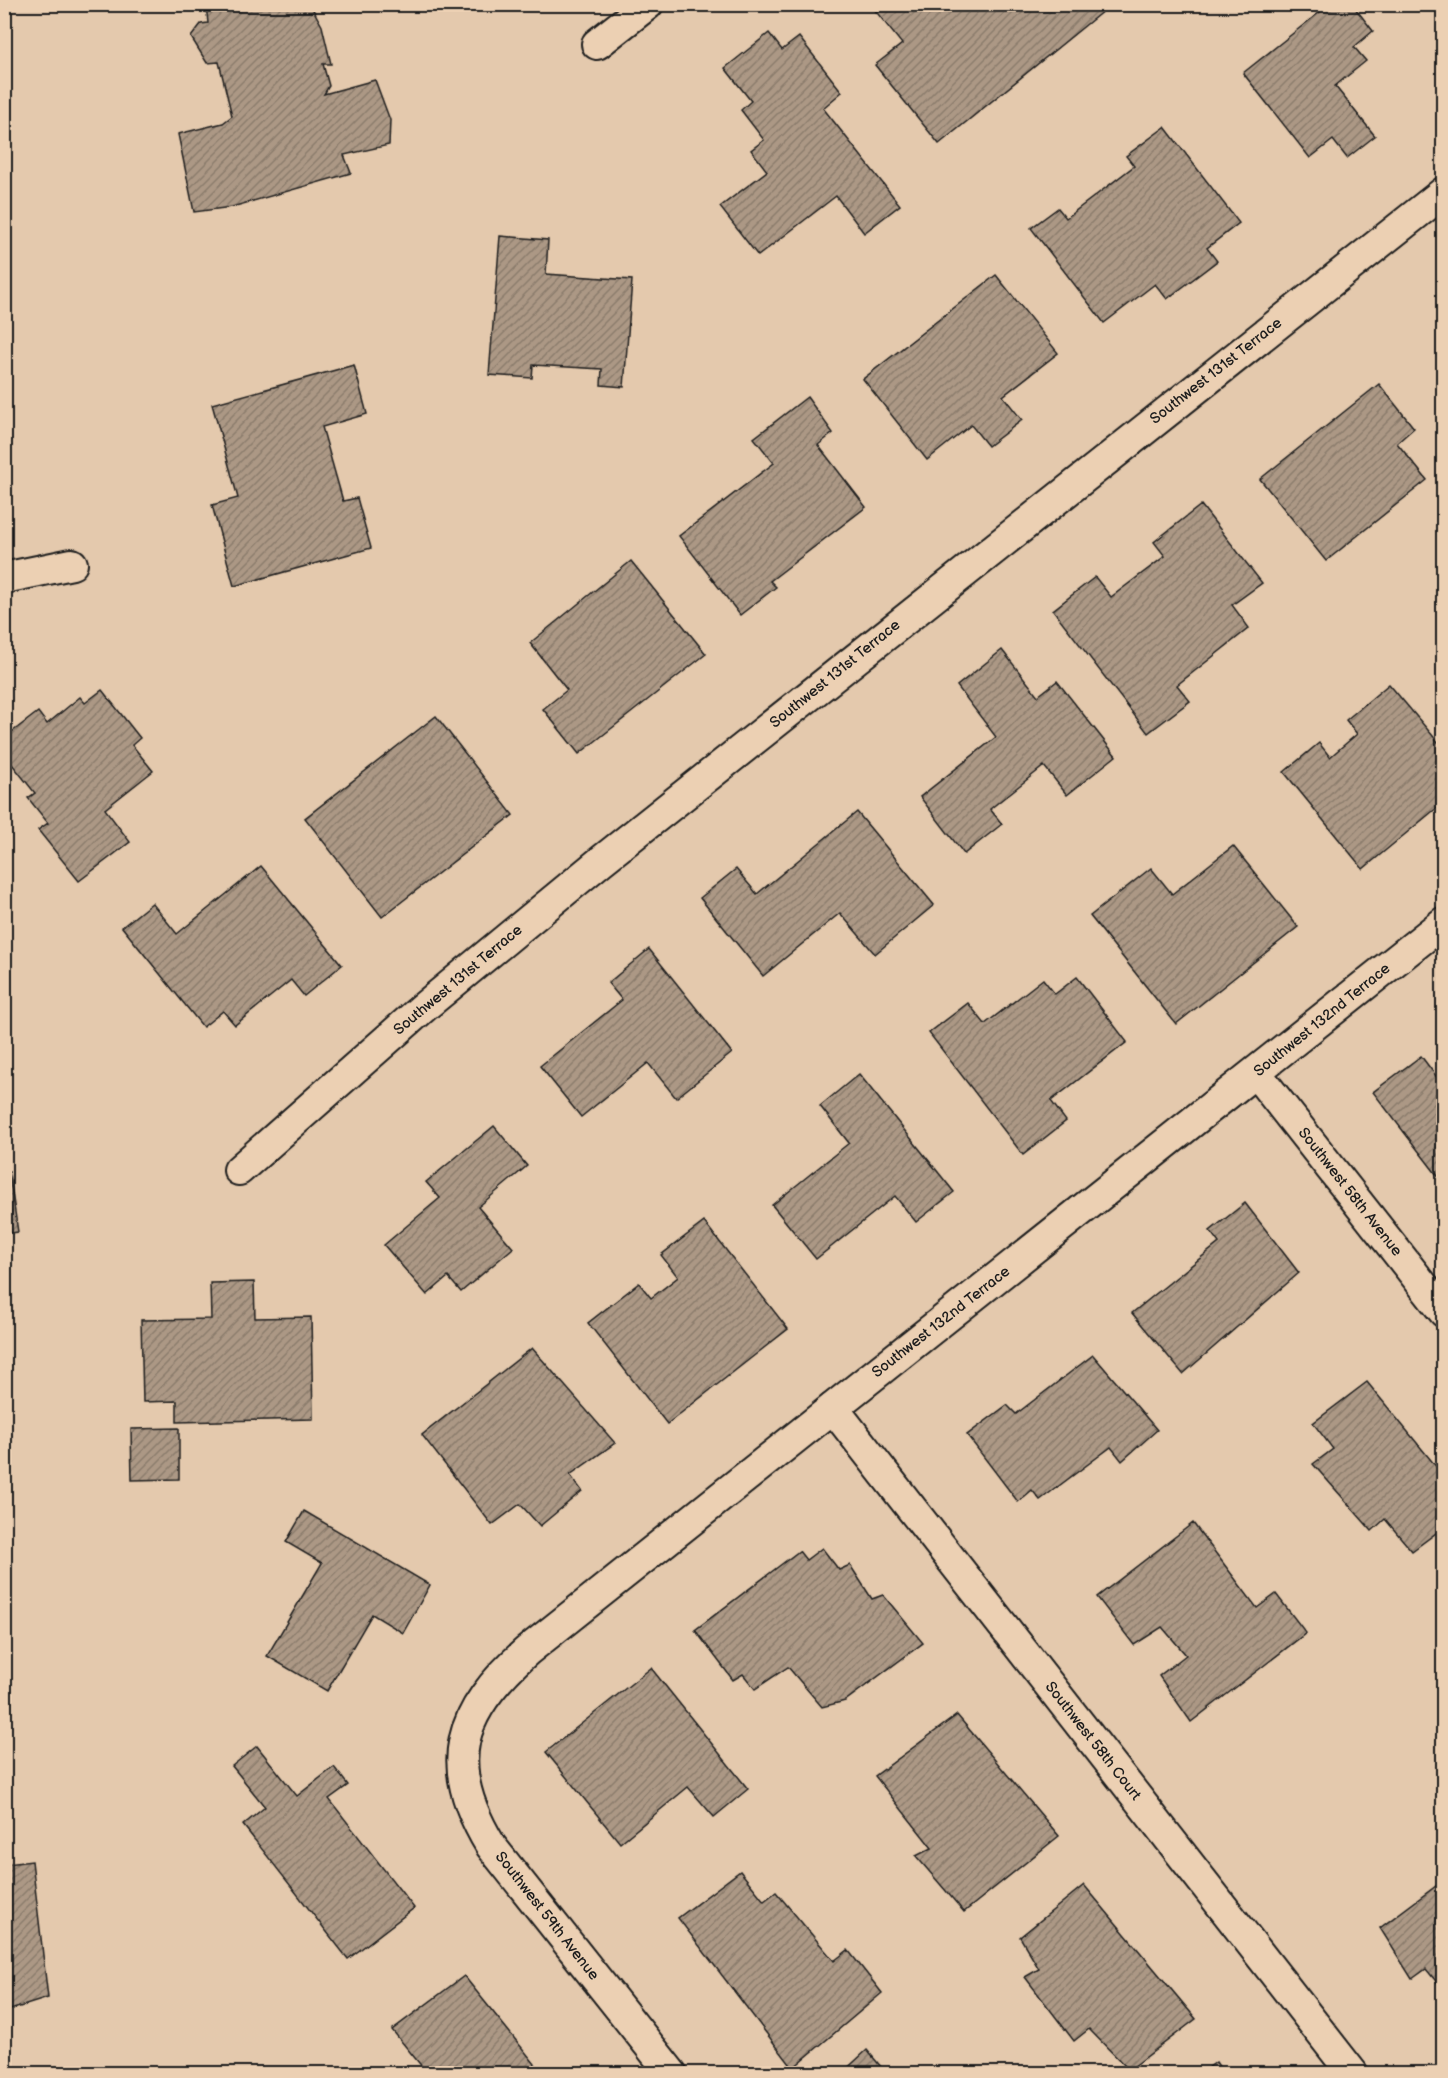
<svg xmlns="http://www.w3.org/2000/svg" width="1448" height="2078" viewBox="0 0 1448 2078" font-family="'Balsamiq Sans',sans-serif">
  <style>
    .building { fill: url(#building-hatch); stroke: #1c1c1c; stroke-width: 1.5 }
    .lines { fill: none; stroke-linecap: round; stroke-linejoin: round }
    .street-casing { stroke: #1c1c1c; stroke-width: 34 }
    .street { stroke: #ecd0b3; stroke-width: 30 }
    .labels { text-anchor: middle; dominant-baseline: central; stroke-width: 4.5; stroke-linejoin: round; paint-order: stroke }
    .street-label { font-size: 15px; fill: #1c1c1c; stroke: #ecd0b3 }
  </style>
  <defs>
    <pattern id="building-hatch" width="6" height="6" patternUnits="userSpaceOnUse" patternTransform="scale(1.5)"><rect width="6" height="6" fill="#ac9885"/><path d="M-1 1l2-2M0 6l6-6M5 7l2-2" fill="none" stroke="#8b7b6c"/></pattern>
  </defs>
  <rect width="100%" height="100%" fill="#e4c9ad"/>
  <filter id="ink" filterUnits="userSpaceOnUse"><feTurbulence type="fractalNoise" baseFrequency=".0167" numOctaves="2"/><feDisplacementMap in="SourceGraphic" scale="12" xChannelSelector="R" yChannelSelector="G"/><feConvolveMatrix kernelMatrix="1 2 1 2 8 2 1 2 1" color-interpolation-filters="sRGB"/></filter>
  <g filter="url(#ink)">
    <!-- building -->
    <g class="building">
      <polygon points="206,4 310,4 322,26 331,64 323,64 329,86 324,94 375,80 390,120 389,145 344,155 351,173 232,207 194,212 178,134 223,123 232,116 219,62 207,63 191,37 201,24 208,23"/>
      <polygon points="870,4 1097,4 1103,11 939,144 875,65 902,44"/>
      <polygon points="1330,4 1352,4 1373,31 1354,47 1366,61 1335,86 1375,136 1347,158 1333,140 1310,158 1243,73"/>
      <polygon points="769,33 782,50 799,37 842,92 823,108 900,205 864,233 836,196 758,256 720,207 767,171 751,150 764,140 741,110 751,101 725,68"/>
      <polygon points="1165,127 1239,223 1207,248 1217,261 1167,299 1155,284 1104,323 1031,228 1058,208 1066,218 1134,166 1126,156"/>
      <polygon points="500,236 548,240 546,274 632,280 624,387 601,385 602,369 533,365 532,378 489,375"/>
      <polygon points="996,275 1058,353 1003,396 1022,420 988,446 971,425 927,460 863,379"/>
      <polygon points="354,365 367,414 322,427 343,501 357,498 371,548 234,586 212,505 238,498 212,404"/>
      <polygon points="1379,384 1414,428 1397,443 1427,480 1326,561 1260,479"/>
      <polygon points="807,397 833,433 818,445 866,507 770,581 776,587 740,615 679,536 774,463 754,438"/>
      <polygon points="1201,505 1262,583 1232,605 1249,628 1177,685 1190,701 1148,733 1053,610 1095,577 1111,597 1165,556 1154,542"/>
      <polygon points="631,561 706,654 579,754 543,709 567,690 530,643"/>
      <polygon points="1002,650 1038,696 1057,681 1116,756 1067,795 1044,766 990,809 1002,824 964,854 920,797 996,737 957,686"/>
      <polygon points="1389,684 1444,749 1444,802 1363,869 1284,772 1319,743 1330,757 1357,734 1346,720"/>
      <polygon points="102,690 140,738 132,745 153,771 105,809 130,842 79,881 38,830 48,823 28,798 35,793 4,754 4,738 38,712 47,724 80,697 85,703"/>
      <polygon points="436,716 513,815 382,917 305,818"/>
      <polygon points="857,812 934,905 875,954 840,913 763,976 700,898 736,869 757,894"/>
      <polygon points="1233,846 1298,927 1176,1024 1090,916 1151,868 1172,894"/>
      <polygon points="261,866 342,965 304,996 291,980 235,1025 223,1011 203,1027 122,927 152,903 177,934"/>
      <polygon points="649,949 732,1053 676,1098 648,1063 581,1117 540,1066 622,1000 608,983"/>
      <polygon points="1077,977 1127,1042 1051,1101 1066,1121 1023,1155 929,1033 968,1003 985,1024 1043,979 1055,994"/>
      <polygon points="1421,1056 1439,1080 1444,1076 1444,1184 1373,1092"/>
      <polygon points="859,1074 954,1192 916,1222 895,1196 816,1259 772,1205 849,1143 820,1106"/>
      <polygon points="494,1126 527,1166 478,1207 513,1248 461,1292 448,1277 427,1295 384,1245 440,1198 426,1182"/>
      <polygon points="4,1172 9,1172 18,1232 4,1234"/>
      <polygon points="1245,1203 1299,1273 1183,1374 1132,1313 1219,1243 1210,1231"/>
      <polygon points="704,1222 788,1329 667,1424 588,1323 639,1283 651,1298 678,1277 661,1255"/>
      <polygon points="254,1282 255,1318 311,1317 313,1419 177,1422 177,1401 143,1402 141,1320 211,1319 210,1283"/>
      <polygon points="532,1348 615,1443 570,1475 582,1491 540,1526 520,1504 492,1525 422,1435"/>
      <polygon points="1093,1355 1157,1430 1122,1461 1111,1447 1040,1500 1032,1490 1018,1502 967,1435 1007,1405 1016,1414"/>
      <polygon points="1367,1382 1444,1476 1444,1527 1412,1551 1385,1519 1372,1531 1313,1464 1333,1449 1313,1423"/>
      <polygon points="179,1428 179,1479 132,1480 131,1429"/>
      <polygon points="304,1511 430,1585 403,1633 372,1614 327,1691 267,1656 322,1563 286,1542"/>
      <polygon points="1193,1523 1257,1608 1276,1594 1306,1633 1191,1722 1159,1676 1186,1655 1162,1627 1134,1645 1097,1597"/>
      <polygon points="822,1548 839,1570 850,1565 872,1599 883,1595 923,1643 845,1701 822,1707 788,1667 755,1689 743,1674 733,1680 695,1630 799,1551 806,1560"/>
      <polygon points="651,1668 748,1789 714,1817 688,1787 620,1843 546,1752"/>
      <polygon points="957,1715 1059,1836 964,1912 916,1856 932,1848 875,1776"/>
      <polygon points="257,1746 297,1796 334,1767 348,1785 329,1799 414,1908 348,1959 243,1825 265,1807 232,1766"/>
      <polygon points="4,1837 7,1864 32,1861 48,1998 4,2012"/>
      <polygon points="740,1871 764,1901 776,1892 834,1961 848,1950 882,1993 793,2068 678,1918"/>
      <polygon points="1444,1880 1444,1991 1426,1969 1412,1979 1380,1928"/>
      <polygon points="1084,1885 1196,2019 1129,2070 1089,2029 1074,2041 1025,1977 1039,1969 1020,1937"/>
      <polygon points="464,1976 543,2074 428,2074 392,2030"/>
      <polygon points="867,2050 887,2074 841,2074"/>
      <polygon points="1216,2062 1224,2074 1200,2074"/>
    </g>
    <g class="lines">
      <defs>
        <g id="street">
          <polyline points="597,44 648,4"/>
          <polyline points="4,578 72,564"/>
          <polyline points="1256,1073 1444,1312"/>
          <polyline points="239,1170 424,1007 601,861 1444,192"/>
          <polyline points="833,1408 1353,2074"/>
          <path d="M672 2074 491 1846C441 1764 458 1712 527 1651L1444 922"/>
        </g>
      </defs>
      <!-- street casing -->
      <use href="#street" class="street-casing"/>
      <!-- street -->
      <use href="#street" class="street"/>
    </g>
  </g>
  <g class="labels">
    <!-- street labels -->
    <g class="street-label">
      <text transform="translate(1216 371) rotate(-38)">Southwest 131st Terrace</text>
      <text transform="translate(835 674) rotate(-39)">Southwest 131st Terrace</text>
      <text transform="translate(458 980) rotate(-40)">Southwest 131st Terrace</text>
      <text transform="translate(1322 1020) rotate(-39)">Southwest 132nd Terrace</text>
      <text transform="translate(1350 1192) rotate(52)">Southwest 58th Avenue</text>
      <text transform="translate(941 1322) rotate(-38)">Southwest 132nd Terrace</text>
      <text transform="translate(1093 1741) rotate(52)">Southwest 58th Court</text>
      <text transform="translate(547 1916) rotate(52)">Southwest 59th Avenue</text>
    </g>
  </g>
  <!-- margin -->
  <rect width="1448" height="2078" fill="none" stroke="#ecd0b3" stroke-width="24"/>
  <rect x="12" y="12" width="1424" height="2054" fill="none" stroke="#1c1c1c" stroke-width="2" filter="url(#ink)"/>
</svg>
